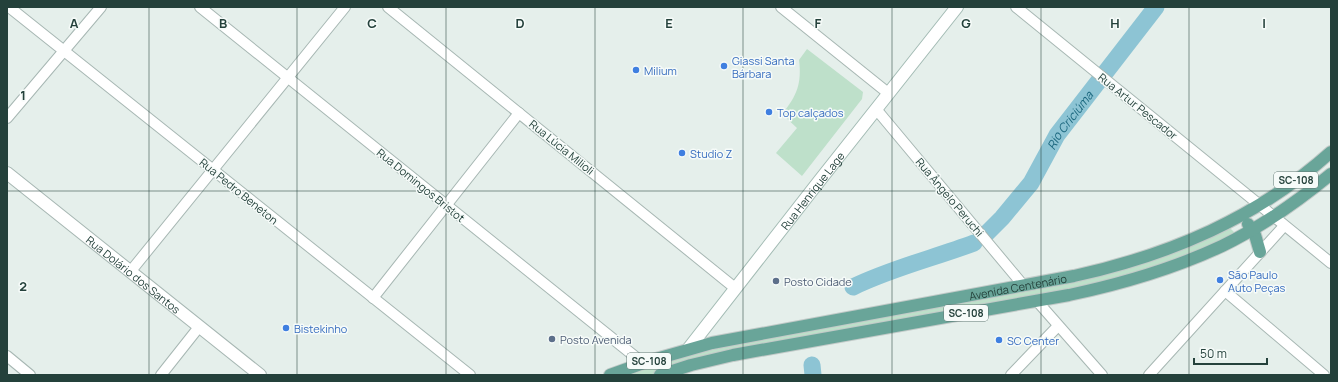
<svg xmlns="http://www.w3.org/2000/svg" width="1338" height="382" viewBox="0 0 1338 382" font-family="Manrope,sans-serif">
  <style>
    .green { fill: #bee0ca }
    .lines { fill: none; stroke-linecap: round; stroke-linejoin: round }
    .river { stroke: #8dc4d4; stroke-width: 17 }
    .minor-casing { stroke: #a7b7b3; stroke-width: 12 }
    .tertiary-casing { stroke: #a7b7b3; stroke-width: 14 }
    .secondary-casing { stroke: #a3bbb4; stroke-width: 14 }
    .primary-casing { stroke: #c2cac8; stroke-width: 14 }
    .minor { stroke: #fff; stroke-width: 10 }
    .tertiary { stroke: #fff; stroke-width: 12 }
    .secondary { stroke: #fff; stroke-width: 12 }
    .primary { stroke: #69a599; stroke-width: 12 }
    .grid { fill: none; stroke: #24413b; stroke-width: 1; stroke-opacity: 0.55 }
    .shop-dot { fill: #3f7fe0; stroke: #f6fbf9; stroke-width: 1.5 }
    .service-dot { fill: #5c6f8a; stroke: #f6fbf9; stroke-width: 1.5 }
    .labels { text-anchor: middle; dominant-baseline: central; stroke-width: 3; stroke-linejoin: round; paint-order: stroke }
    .shield { fill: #f6fbf9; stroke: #637974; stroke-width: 1 }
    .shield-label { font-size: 10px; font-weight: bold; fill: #24413b }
    .shop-label { font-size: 11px; fill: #366cbe; stroke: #f6fbf9; text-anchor: start }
    .street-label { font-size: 11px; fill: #24413b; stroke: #f6fbf9 }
    .service-label { font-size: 11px; fill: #4e5e75; stroke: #f6fbf9; text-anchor: start }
    .water-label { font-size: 12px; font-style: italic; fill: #1c687f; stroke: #f6fbf9 }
    .grid-label { font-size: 13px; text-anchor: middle; font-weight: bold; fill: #24413b; stroke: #f6fbf9; stroke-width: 3; stroke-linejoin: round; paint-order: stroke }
  </style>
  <rect width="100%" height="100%" fill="#e5efeb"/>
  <!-- green -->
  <g class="green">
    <path d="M807 49 863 92 862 99 802 176 776 153 797 128 782 114C797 96 802 83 799 60Z"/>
    <polygon points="1229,227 1236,234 1221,242 1117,281 666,369 652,375 624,375 676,357 742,340 1061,282"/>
  </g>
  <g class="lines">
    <!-- river -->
    <g class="river">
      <path id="s1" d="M986 234 1002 218 1031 183 1057 135 1156 7"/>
      <path d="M853 287C892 268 934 258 974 243"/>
      <polyline points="812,365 813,375"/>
    </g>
    <defs>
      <g id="minor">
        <polyline points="9,7 470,375"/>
        <polyline points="200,7 643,363"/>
        <polyline points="388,7 735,288"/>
        <polyline points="781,7 888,93"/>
        <polyline points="1016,7 1331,263"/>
        <polyline points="876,109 1023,285"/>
        <polyline points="7,118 101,7"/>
        <polyline points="130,272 345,7"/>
        <polyline points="1225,291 1324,375"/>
        <polyline points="373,298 519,113"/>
        <polyline points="1037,301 1102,375"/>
        <polyline points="7,356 30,375"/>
        <polyline points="161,375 199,327"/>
        <polyline points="1011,375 1058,326"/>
        <polyline points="1149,375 1284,226"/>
      </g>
      <g id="tertiary">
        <path id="s2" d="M7 173 260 375"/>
      </g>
      <g id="secondary">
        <path id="s3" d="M689 348 820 180 957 7"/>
      </g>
      <g id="primary">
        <polyline points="1248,224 1255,235 1260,252"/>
        <path id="s4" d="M610 375 649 361 712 343 1074 276C1170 255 1257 218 1331 152"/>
        <path d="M660 375 691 365 733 355 1069 295C1121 284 1173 269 1222 246 1261 227 1297 202 1331 174"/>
      </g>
    </defs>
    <!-- minor casing -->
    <use href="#minor" class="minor-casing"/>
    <!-- tertiary casing -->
    <use href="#tertiary" class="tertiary-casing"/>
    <!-- secondary casing -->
    <use href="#secondary" class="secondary-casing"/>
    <!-- primary casing -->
    <use href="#primary" class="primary-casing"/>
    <!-- minor -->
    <use href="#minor" class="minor"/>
    <!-- tertiary -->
    <use href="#tertiary" class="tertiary"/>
    <!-- secondary -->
    <use href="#secondary" class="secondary"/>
    <!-- primary -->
    <use href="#primary" class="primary"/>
  </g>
  <!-- grid -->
  <path class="grid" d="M149 7V375M297 7V375M446 7V375M595 7V375M743 7V375M892 7V375M1041 7V375M1189 7V375M7 191H1331"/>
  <!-- markers -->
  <g class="shop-dot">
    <circle cx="724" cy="66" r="4"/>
    <circle cx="636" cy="70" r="4"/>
    <circle cx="769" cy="112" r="4"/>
    <circle cx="682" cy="153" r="4"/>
    <circle cx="1220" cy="280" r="4"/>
    <circle cx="286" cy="328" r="4"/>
    <circle cx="999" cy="340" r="4"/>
  </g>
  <g class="service-dot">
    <circle cx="776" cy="281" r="4"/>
    <circle cx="552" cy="339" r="4"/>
  </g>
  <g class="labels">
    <!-- shield labels -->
    <g class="shield">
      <rect x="1274" y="172" width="44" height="16" rx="3"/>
      <rect x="944" y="305" width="44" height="16" rx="3"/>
      <rect x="627" y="353" width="44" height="16" rx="3"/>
    </g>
    <g class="shield-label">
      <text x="1296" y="180">SC-108</text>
      <text x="966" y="313">SC-108</text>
      <text x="649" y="361">SC-108</text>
    </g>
    <!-- shop labels -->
    <g class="shop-label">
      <text x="732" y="60">Giassi Santa<tspan x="732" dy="13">Bárbara</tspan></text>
      <text x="644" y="70">Milium</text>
      <text x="777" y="112">Top calçados</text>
      <text x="690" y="153">Studio Z</text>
      <text x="1228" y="274">São Paulo<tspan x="1228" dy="13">Auto Peças</tspan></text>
      <text x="294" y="328">Bistekinho</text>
      <text x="1007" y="340">SC Center</text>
    </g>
    <!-- street labels -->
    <g class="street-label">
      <text transform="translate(1138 106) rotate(39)">Rua Artur Pescador</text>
      <text transform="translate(562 147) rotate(39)">Rua Lúcia Milioli</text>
      <text transform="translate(421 185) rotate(39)">Rua Domingos Bristot</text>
      <text stroke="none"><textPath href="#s3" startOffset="200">Rua Henrique Lage</textPath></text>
      <text transform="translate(239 191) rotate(39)">Rua Pedro Beneton</text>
      <text transform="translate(950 197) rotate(50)">Rua Ângelo Peruchi</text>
      <text stroke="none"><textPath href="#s2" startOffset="162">Rua Dolário dos Santos</textPath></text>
      <text stroke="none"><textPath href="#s4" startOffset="418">Avenida Centenário</textPath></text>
    </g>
    <!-- service labels -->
    <g class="service-label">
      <text x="784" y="281">Posto Cidade</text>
      <text x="560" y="339">Posto Avenida</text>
    </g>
    <!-- water labels -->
    <g class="water-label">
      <text stroke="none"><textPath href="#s1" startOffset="142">Rio Criciúma</textPath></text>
    </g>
  </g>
  <g class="grid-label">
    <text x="74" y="28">A</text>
    <text x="223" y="28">B</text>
    <text x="372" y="28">C</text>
    <text x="520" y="28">D</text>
    <text x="669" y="28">E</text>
    <text x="818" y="28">F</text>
    <text x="966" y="28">G</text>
    <text x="1115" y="28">H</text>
    <text x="1264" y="28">I</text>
    <text x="23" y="100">1</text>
    <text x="23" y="291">2</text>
  </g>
  <!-- border -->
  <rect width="1338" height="382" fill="none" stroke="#24413b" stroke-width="16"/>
  <!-- scale -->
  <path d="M1194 358v6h73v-6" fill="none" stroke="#24413b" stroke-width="2"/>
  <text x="1200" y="358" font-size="12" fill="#24413b" stroke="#f6fbf9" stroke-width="3" paint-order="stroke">50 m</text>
</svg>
